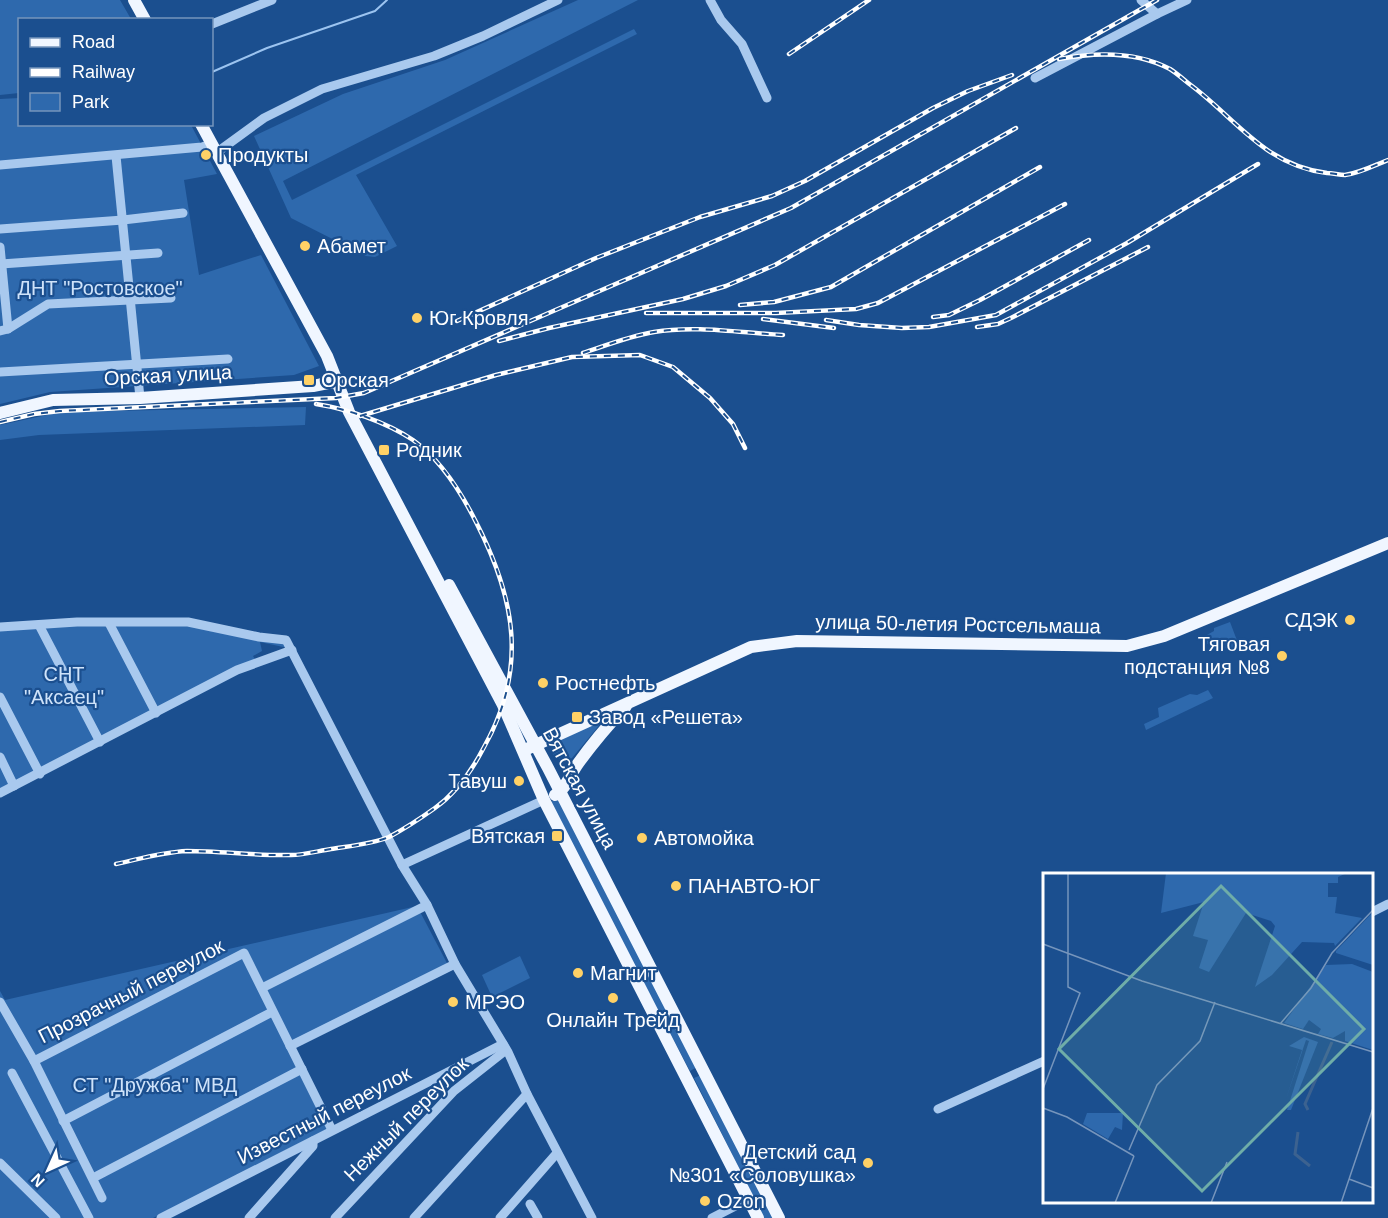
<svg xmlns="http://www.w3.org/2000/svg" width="1388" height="1218" viewBox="0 0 1388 1218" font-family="Arial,sans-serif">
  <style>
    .green { fill: #2e69ad }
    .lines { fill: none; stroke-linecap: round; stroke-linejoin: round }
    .stream { stroke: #9cc4f0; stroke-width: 2 }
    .minor { stroke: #a9c9ee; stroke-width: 9 }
    .major { stroke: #f0f6ff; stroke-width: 12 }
    .rail-casing { stroke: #fff; stroke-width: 4.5 }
    .rail { stroke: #1b4f8f; stroke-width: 2; stroke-dasharray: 7; stroke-linecap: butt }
    .poi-dot { fill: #ffd166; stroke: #1b4f8f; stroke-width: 2 }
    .labels { text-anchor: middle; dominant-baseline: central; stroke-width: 4.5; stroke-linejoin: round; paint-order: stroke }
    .poi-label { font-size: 20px; fill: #fff; stroke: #1b4f8f; text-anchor: start }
    .park-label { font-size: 20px; fill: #cfe3fa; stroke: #1b4f8f }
    .street-label { font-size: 20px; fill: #fff; stroke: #1b4f8f }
    .inset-river { fill: none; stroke: #3c6290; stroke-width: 3 }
    .inset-road { fill: none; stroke: #7695bc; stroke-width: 1.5 }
    .view { fill: #6fada8; fill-opacity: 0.15; stroke: #6fada8; stroke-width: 3 }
    .inset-edge { fill: none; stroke: #fff; stroke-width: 3 }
  </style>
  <rect width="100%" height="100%" fill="#1b4f8f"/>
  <!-- green -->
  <g class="green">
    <polygon points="0,0 120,0 131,19 20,20 19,93 0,95"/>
    <polygon points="578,0 638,0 283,181 292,200 634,29 637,34 356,175 397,246 375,257 366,256 291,218 254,136 343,94 445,60"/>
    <polygon points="19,98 20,124 191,125 217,174 184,180 199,275 261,255 319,366 294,375 50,392 0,404 0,99"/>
    <polygon points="306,407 305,425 39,435 0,440 0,425 61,412"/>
    <polygon points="164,620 285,642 288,648 260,642 262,651 253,656 256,661 0,789 0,624"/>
    <polygon points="1230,622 1241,651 1207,644 1205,636 1214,631 1214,628"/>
    <polygon points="1208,690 1213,698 1146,730 1144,724 1159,717 1158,708 1190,694 1197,695"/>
    <path d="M600 720 602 722 572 758C564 763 559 761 553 754V749L557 742Z"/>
    <polygon points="557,798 697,1067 690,1071 552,808 551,802"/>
    <polygon points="417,906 448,965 290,1045 331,1127 153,1218 0,1218 0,991 5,1000"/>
    <polygon points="520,956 530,978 492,997 482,975"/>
    <polygon points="701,1075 774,1218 764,1218 694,1078"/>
  </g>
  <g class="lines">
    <!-- stream -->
    <polyline class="stream" points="212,72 267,48 375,11 387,0"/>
    <!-- minor -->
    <g class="minor">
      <polyline points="710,0 721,20 742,44 767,98"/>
      <polyline points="1141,0 1157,14"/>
      <polyline points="212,24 272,0"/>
      <polyline points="1035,78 1157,14 1187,0"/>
      <polyline points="216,153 264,118 322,89 434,56 483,36 558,0"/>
      <polyline points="116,156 140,398"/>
      <polyline points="0,165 202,147 211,144"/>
      <polyline points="0,229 123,220 183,213"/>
      <polyline points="0,247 8,329"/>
      <polyline points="1,264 158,253"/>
      <polyline points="0,331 8,329 48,304 171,298"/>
      <polyline points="0,372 228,359"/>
      <polyline points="109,623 156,713"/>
      <polyline points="39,625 100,742"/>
      <polyline points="0,627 77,622 188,622 259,637 286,640 402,865 427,905 455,964 508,1052 527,1094 592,1218"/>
      <polyline points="0,697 40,774"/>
      <polyline points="0,757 14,786"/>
      <polyline points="0,793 237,670 292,650"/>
      <polyline points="402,865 544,800"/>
      <polyline points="1372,912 1388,904"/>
      <polyline points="262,988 427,905"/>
      <polyline points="0,1002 34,1061 102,1198"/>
      <polyline points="290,1046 455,964"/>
      <polyline points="34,1061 244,953 332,1130"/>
      <polyline points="12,1073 89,1218"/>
      <polyline points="938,1109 1044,1061"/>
      <polyline points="63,1121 272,1012"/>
      <polyline points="0,1163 56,1218"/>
      <polyline points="93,1178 302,1069"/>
      <polyline points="530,1204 538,1218"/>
      <polyline points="161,1218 503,1044"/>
      <polyline points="249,1218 313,1146 313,1141"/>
      <polyline points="335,1218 454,1091 506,1050"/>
      <polyline points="414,1218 527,1094"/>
      <polyline points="500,1218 557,1153"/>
      <polyline points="712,1218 749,1199"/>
    </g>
    <!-- major -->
    <g class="major">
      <polyline points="134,0 145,20"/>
      <polyline points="201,124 327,356 349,412 503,705 544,800 758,1218"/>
      <polyline points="0,413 53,400 140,398 313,386 338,381"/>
      <polyline points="449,585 548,768 779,1218"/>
      <polyline points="529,748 751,647 797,641 1127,646 1164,636 1388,543"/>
      <path d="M555 795C566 789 570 775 577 765 592 744 608 725 626 706"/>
    </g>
    <defs>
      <g id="rail">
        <polyline points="789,54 869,0"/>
        <path d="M1059 59C1096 52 1136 51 1170 69 1178 74 1185 81 1192 86 1237 120 1266 166 1327 173 1333 173 1339 175 1345 175 1360 173 1375 165 1388 160"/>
        <polyline points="740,305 774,302 831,287 1040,167"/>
        <polyline points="646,313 776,313 856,309 878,303 1065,204"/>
        <polyline points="933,317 949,315 980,300 1089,240"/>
        <polyline points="763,319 834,328"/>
        <polyline points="826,320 859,325 902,328 929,327 996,315 1127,243 1258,164"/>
        <polyline points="457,321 596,258 700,217 772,196 805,181 933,108 968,91 1012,75"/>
        <polyline points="977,327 998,324 1011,318 1148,247"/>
        <polyline points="499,341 549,328 683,299 726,286 775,265 1016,128"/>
        <path d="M583 353C607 345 630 336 654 332 696 325 741 333 783 335"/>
        <polyline points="360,416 496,375 572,357 640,355 673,367 710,398 733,424 745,448"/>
        <polyline points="0,422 34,414 60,411 336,398 364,393 791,208 1157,0"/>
        <path d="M116 864C139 859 163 852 187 851 222 851 256 856 291 855 304 855 318 851 331 849 350 846 372 844 389 837 404 829 421 818 435 808 456 793 471 772 483 749 528 670 516 600 476 522 461 492 441 460 413 440 386 422 348 409 316 404"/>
      </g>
    </defs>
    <!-- rail casing -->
    <use href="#rail" class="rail-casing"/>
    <!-- rail -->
    <use href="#rail" class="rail"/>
  </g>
  <!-- markers -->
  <g class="poi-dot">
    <circle cx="206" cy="155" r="6"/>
    <circle cx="305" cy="246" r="6"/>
    <circle cx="417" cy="318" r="6"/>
    <rect x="303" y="374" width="12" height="12" rx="3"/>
    <rect x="378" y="444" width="12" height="12" rx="3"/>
    <circle cx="1350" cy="620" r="6"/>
    <circle cx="1282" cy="656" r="6"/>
    <circle cx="543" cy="683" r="6"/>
    <rect x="571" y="711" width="12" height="12" rx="3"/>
    <circle cx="519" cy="781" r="6"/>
    <rect x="551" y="830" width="12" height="12" rx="3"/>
    <circle cx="642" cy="838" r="6"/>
    <circle cx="676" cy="886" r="6"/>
    <circle cx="578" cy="973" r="6"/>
    <circle cx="613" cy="998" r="6"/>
    <circle cx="453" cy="1002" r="6"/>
    <circle cx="868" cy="1163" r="6"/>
    <circle cx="705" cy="1201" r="6"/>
  </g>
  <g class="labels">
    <!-- poi labels -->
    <g class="poi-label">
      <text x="218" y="155">Продукты</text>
      <text x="317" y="246">Абамет</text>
      <text x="429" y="318">Юг Кровля</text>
      <text x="321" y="380">Орская</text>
      <text x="396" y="450">Родник</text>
      <text x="1338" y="620" text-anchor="end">СДЭК</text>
      <text x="1270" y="644" text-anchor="end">Тяговая<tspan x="1270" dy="23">подстанция №8</tspan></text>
      <text x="555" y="683">Ростнефть</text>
      <text x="589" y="717">Завод «Решета»</text>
      <text x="507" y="781" text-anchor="end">Тавуш</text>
      <text x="545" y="836" text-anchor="end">Вятская</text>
      <text x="654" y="838">Автомойка</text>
      <text x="688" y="886">ПАНАВТО-ЮГ</text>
      <text x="590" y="973">Магнит</text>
      <text x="465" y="1002">МРЭО</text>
      <text x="613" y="1020" text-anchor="middle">Онлайн Трейд</text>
      <text x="856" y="1152" text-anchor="end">Детский сад<tspan x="856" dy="23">№301 «Соловушка»</tspan></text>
      <text x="717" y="1201">Ozon</text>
    </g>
    <!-- park labels -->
    <g class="park-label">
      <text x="100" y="288">ДНТ "Ростовское"</text>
      <text x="64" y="674">СНТ<tspan x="64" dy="23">"Аксаец"</tspan></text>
      <text x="155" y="1085">СТ "Дружба" МВД</text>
    </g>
    <!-- street labels -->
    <g class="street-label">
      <text transform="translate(168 375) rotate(-3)">Орская улица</text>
      <text transform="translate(958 624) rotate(1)">улица 50-летия Ростсельмаша</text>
      <text transform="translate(580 788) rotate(62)">Вятская улица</text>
      <text transform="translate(131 991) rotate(-27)">Прозрачный переулок</text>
      <text transform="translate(324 1115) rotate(-27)">Известный переулок</text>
      <text transform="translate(406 1119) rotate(-45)">Нежный переулок</text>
    </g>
  </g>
  <!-- overview -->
  <g transform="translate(1043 873)">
    <rect width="330" height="330" fill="#1b4f8f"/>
    <path d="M123 0H304L295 4V10H285V24H294L292 40 319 45 292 73 291 70 259 69 229 102 212 114 232 53 228 48 203 40 166 99 156 95 165 67 150 63 161 29 118 40ZM330 39V92L293 80V78ZM309 91 330 99V177L302 168V158L290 165 275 161 278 156 266 147 260 156 241 150 283 92ZM261 164 275 169 248 237H244L266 168 263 167 243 226 259 177 246 173ZM44 240H80L79 257 72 254 65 266 40 251Z" fill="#2e69ad"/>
    <path class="inset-river" d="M265 237 262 231 289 169M255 259 252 281 267 293"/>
    <path class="inset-road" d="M0 71 99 108 330 179M237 151 268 115 289 80 330 37M0 216 37 120 25 114V0M0 235 24 244 91 283M86 277 114 212 157 168 172 129M306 306 330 315M72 330 91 283M168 330 184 289M298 330 330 235"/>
    <path class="view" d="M178 13 321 156 159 318 16 176Z"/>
    <rect width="330" height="330" class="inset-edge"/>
  </g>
  <!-- legend -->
  <rect x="18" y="18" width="195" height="108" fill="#1b4f8f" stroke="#7695bc" stroke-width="1.5"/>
  <rect x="30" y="38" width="30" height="9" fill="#f0f6ff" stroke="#7695bc" stroke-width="1.5"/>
  <text x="72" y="48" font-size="18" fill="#ffffff">Road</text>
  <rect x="30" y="68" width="30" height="9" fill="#ffffff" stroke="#7695bc" stroke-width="1.5"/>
  <text x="72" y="78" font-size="18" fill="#ffffff">Railway</text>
  <rect x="30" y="93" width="30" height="18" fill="#2e69ad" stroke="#7695bc" stroke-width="1.5"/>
  <text x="72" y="108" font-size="18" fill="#ffffff">Park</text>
  <!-- north arrow -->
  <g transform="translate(48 1170) rotate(225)" stroke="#1b4f8f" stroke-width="4.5" paint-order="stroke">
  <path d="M0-4.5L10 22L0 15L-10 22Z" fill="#ffffff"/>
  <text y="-9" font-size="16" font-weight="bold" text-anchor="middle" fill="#ffffff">N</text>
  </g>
</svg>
